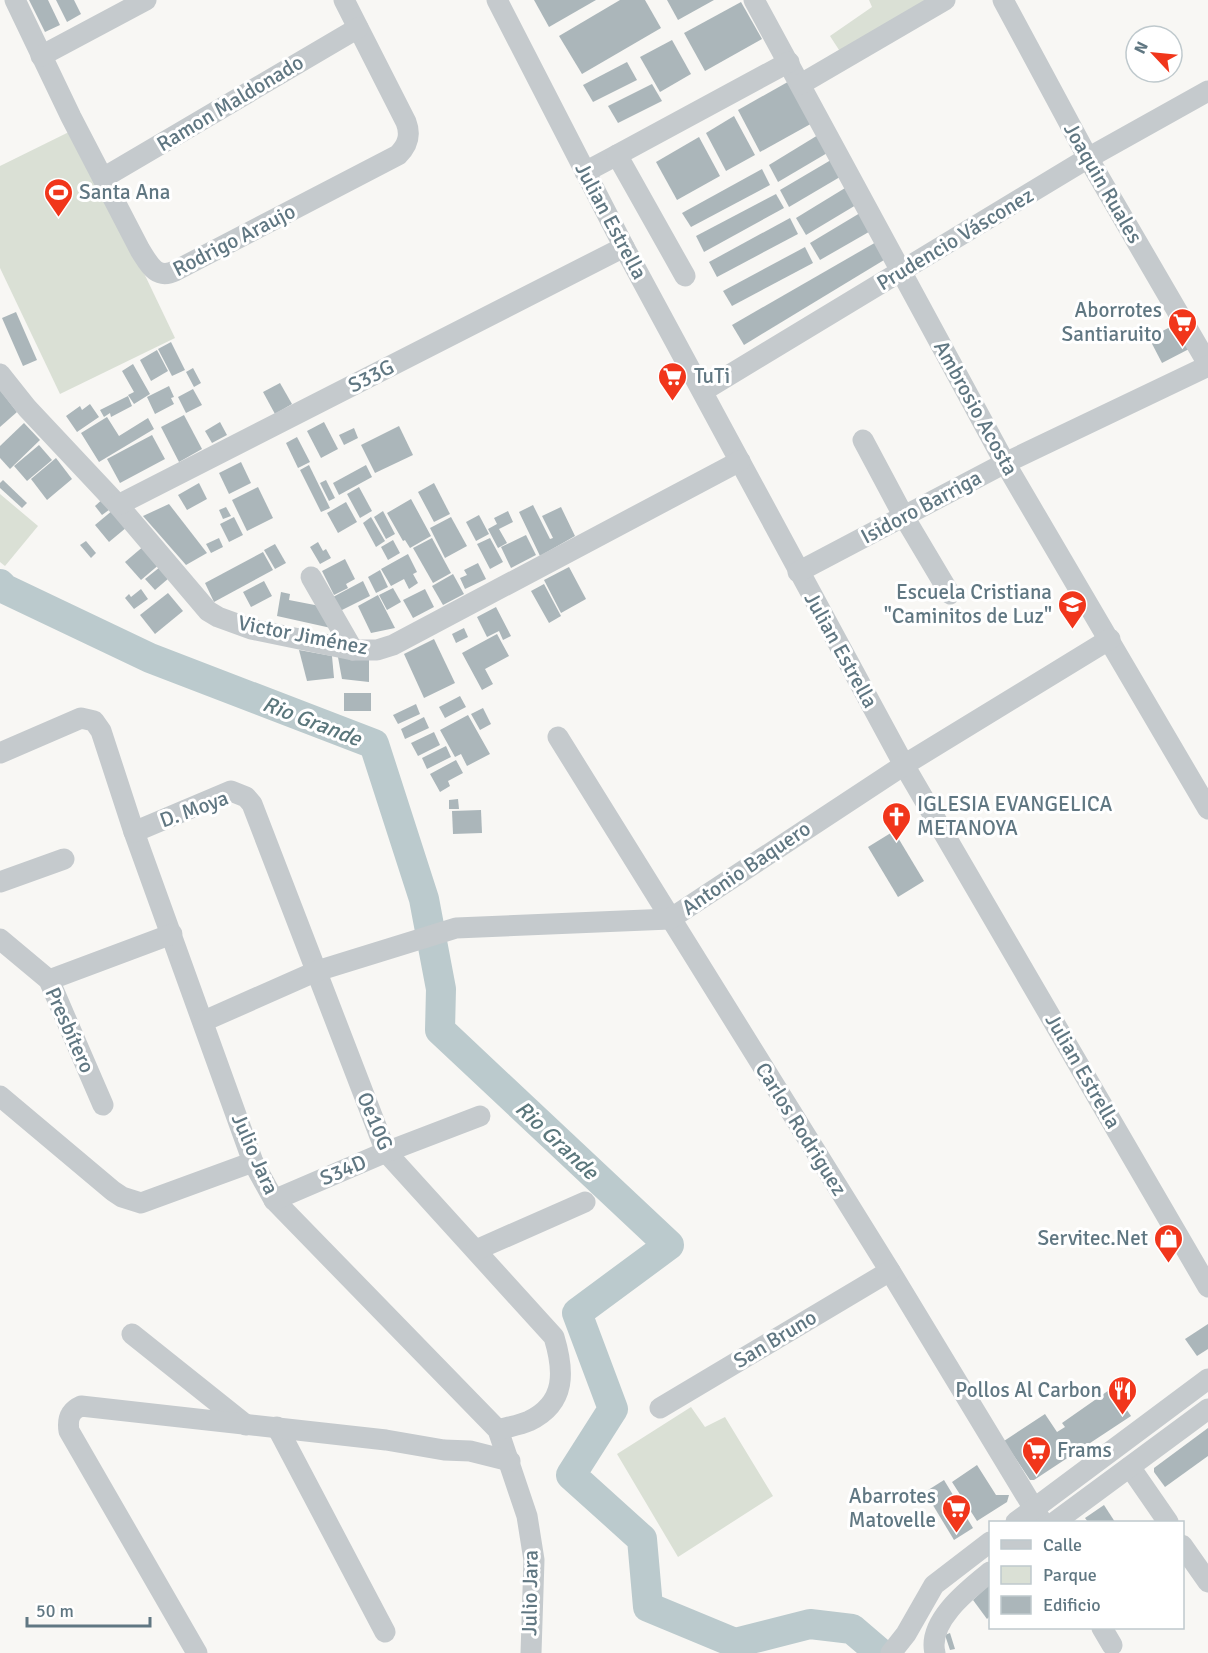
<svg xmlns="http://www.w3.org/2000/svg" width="1208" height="1653" viewBox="0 0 1208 1653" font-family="Signika,sans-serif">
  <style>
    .green { fill: #dae0d5 }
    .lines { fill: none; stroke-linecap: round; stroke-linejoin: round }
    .river { stroke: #bbcacd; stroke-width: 30 }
    .building { fill: #abb6ba }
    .minor { stroke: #c5cacd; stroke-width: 21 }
    .labels { text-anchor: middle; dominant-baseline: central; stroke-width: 6; stroke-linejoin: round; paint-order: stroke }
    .street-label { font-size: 21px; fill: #607782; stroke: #fff }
    .poi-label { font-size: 21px; fill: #607782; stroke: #fff; text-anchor: end }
    .water-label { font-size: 22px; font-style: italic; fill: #5b777c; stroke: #fff }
  </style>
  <rect width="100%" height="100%" fill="#f8f7f4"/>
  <!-- green -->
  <g class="green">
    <polygon points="869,0 928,0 841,53 830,36 872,7"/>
    <polygon points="75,129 175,338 60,394 0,268 0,166"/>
    <polygon points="0,494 38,526 5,566 0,562"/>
    <polygon points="691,1407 705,1427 725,1417 773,1496 678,1557 617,1454"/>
  </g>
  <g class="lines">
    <!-- river -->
    <polyline class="river" points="0,584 5,589 150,658 374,744 424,899 441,989 440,1030 669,1245 577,1313 613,1409 571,1475 642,1539 648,1607 735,1643 810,1624 852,1629 880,1653"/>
  </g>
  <!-- building -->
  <g class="building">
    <polygon points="29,0 48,0 60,25 45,32"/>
    <polygon points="56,0 74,0 81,14 67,22"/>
    <polygon points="534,0 596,0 549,27"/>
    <polygon points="620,0 645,0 661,28 582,74 559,36"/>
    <polygon points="667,0 714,0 678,20"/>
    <polygon points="741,2 762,39 705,71 684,33"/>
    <polygon points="672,40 691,74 660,92 640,57"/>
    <polygon points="627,62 637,80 593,102 583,85"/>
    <polygon points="793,79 816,121 760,152 738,110"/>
    <polygon points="652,84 662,101 618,123 608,106"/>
    <polygon points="734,116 755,155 726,171 706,133"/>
    <polygon points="823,132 834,149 778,182 769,165"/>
    <polygon points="699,137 720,176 677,200 656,162"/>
    <polygon points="836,157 845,174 789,207 780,190"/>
    <polygon points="762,169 770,185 691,227 682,213"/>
    <polygon points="850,185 861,202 806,235 796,218"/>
    <polygon points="776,194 784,208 704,252 696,236"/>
    <polygon points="865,210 874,229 820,260 810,243"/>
    <polygon points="790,218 798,234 717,277 709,262"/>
    <polygon points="878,241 889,257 744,345 732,325"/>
    <polygon points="805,247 813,263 732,306 723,291"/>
    <polygon points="16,312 37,360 23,366 2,318"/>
    <polygon points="1176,324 1189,349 1162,363 1149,338"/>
    <polygon points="171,342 185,370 172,376 158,349"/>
    <polygon points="157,350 168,371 151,381 140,360"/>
    <polygon points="133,364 150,394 134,404 128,395 134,392 122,371"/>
    <polygon points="193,368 201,383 194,387 186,372"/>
    <polygon points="280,383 292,404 275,414 263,392"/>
    <polygon points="169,386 174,397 171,398 174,404 155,414 147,397"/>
    <polygon points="193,389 202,405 186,413 178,397"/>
    <polygon points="0,390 17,412 0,427"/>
    <polygon points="128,396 132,406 111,417 110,413 104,417 100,410"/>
    <polygon points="90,404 99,417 77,432 66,416 80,406 82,410"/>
    <polygon points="184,415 202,449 179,462 161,427"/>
    <polygon points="107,417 119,436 148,418 154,429 99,462 81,433"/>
    <polygon points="220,422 227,435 212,443 205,431"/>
    <polygon points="324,422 338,449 321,458 307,431"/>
    <polygon points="24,423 40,440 10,469 0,458 0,446"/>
    <polygon points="399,426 413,455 375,473 361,445"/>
    <polygon points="354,428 358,438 344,445 339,435"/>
    <polygon points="152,435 165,459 120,483 107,459"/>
    <polygon points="297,437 310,462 298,468 286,443"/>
    <polygon points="39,445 52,460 27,481 14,466"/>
    <polygon points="56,458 72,479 47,500 31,479"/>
    <polygon points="241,462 251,483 229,494 219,473"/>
    <polygon points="309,465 330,508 321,512 300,470"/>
    <polygon points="366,465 372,477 339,495 333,483"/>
    <polygon points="3,480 27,503 22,508 0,488 0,483"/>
    <polygon points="326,480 335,498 329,501 320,483"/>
    <polygon points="199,483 207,499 187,510 178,495"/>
    <polygon points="434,483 450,514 434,522 418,492"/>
    <polygon points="258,487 273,518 247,531 232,500"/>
    <polygon points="359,487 372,511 360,518 347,494"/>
    <polygon points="105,497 113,507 102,515 95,506"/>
    <polygon points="411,499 431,536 410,548 405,540 403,541 387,513"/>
    <polygon points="346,502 357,522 338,533 327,513"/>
    <polygon points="169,504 207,553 186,565 143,516"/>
    <polygon points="533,505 550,539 553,538 542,516 561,507 575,536 540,556 519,512"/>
    <polygon points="226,507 231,516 223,519 219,510"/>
    <polygon points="113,510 127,527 109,542 95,525"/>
    <polygon points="383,511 395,534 386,539 374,517"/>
    <polygon points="508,511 513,522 499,529 507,543 498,548 488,529 497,524 494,518"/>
    <polygon points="479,515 489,534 476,541 466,522"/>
    <polygon points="234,517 243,535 229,542 220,524"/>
    <polygon points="371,517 385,541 376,547 363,523"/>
    <polygon points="451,517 467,546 445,558 430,528"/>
    <polygon points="526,535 536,555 511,568 501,547"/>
    <polygon points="219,538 223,547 211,553 206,544"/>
    <polygon points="432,538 451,573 433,583 413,548"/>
    <polygon points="490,538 503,562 490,569 477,544"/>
    <polygon points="393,540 400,553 388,560 381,547"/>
    <polygon points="86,541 96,553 91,558 80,545"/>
    <polygon points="318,542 323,551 326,549 331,558 320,564 310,547"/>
    <polygon points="275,544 286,563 275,569 264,550"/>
    <polygon points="145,545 161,563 141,580 125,562"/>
    <polygon points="263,552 273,570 214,602 205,583"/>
    <polygon points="408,554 417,572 413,574 418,583 409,589 404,579 391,586 381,569"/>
    <polygon points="345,559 355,579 346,584 348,588 334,595 322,571"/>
    <polygon points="478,563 486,579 465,589 460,578 467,575 464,570"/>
    <polygon points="160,567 169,578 155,590 145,579"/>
    <polygon points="569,567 586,599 561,613 544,580"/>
    <polygon points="380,570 388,587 376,593 368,577"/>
    <polygon points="453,574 464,594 443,605 432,586"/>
    <polygon points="264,581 272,596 251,607 243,592"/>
    <polygon points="363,581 370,596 340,611 333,597"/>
    <polygon points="544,584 561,616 549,623 531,591"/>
    <polygon points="393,588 401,602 387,610 379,595"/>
    <polygon points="141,589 148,599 134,609 125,598 129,594 131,597"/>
    <polygon points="425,589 434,607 413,618 403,600"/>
    <polygon points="281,592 290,594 289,600 325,607 331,628 277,616"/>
    <polygon points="168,593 183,611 155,634 140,615"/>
    <polygon points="378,595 395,628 371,633 358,606"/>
    <polygon points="496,607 511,636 503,640 499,631 487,637 477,617"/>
    <polygon points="464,628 468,637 456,643 452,634"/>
    <polygon points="497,634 509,656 485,669 493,684 482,690 462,653"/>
    <polygon points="434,639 455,683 424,698 404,654"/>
    <polygon points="299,650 332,656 334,678 307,681"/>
    <polygon points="337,652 369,658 369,682 342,679"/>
    <rect x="344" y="693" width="27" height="18"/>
    <polygon points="460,696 466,707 445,718 439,707"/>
    <polygon points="416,704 420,714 398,724 393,715"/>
    <polygon points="483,708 491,724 480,730 471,714"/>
    <polygon points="468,715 490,754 467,766 461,754 455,757 440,730"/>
    <polygon points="424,717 429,728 405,739 401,729"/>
    <polygon points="434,732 440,745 418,756 411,743"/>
    <polygon points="446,746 451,757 427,769 422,758"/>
    <polygon points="456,760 463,773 448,781 450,786 440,792 430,774"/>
    <polygon points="458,799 459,809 449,809 449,800"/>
    <polygon points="481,810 482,833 453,834 452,811"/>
    <polygon points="894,831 924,881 898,897 868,847"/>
    <polygon points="1208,1324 1208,1349 1197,1356 1185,1339"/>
    <polygon points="1112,1388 1131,1416 1034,1480 1030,1480 1004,1441 1045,1414 1057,1432 1065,1427 1062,1423"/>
    <polygon points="1208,1428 1208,1456 1165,1487 1154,1472 1154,1468"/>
    <polygon points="977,1465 996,1495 1009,1495 1007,1502 977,1521 952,1482"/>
    <polygon points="944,1480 973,1528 954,1540 925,1492"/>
    <polygon points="1104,1505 1115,1522 1088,1522 1085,1518"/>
    <polygon points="990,1584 990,1616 987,1619 973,1600"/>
    <polygon points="950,1633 955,1649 950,1650 945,1635"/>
  </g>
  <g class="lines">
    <!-- minor -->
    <g class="minor">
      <path d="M15 0 71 117 140 250C149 264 156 280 175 271L398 155C408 145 411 135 406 122L344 0"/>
      <polyline points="497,0 624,247 904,765 1208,1287"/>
      <polyline points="754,0 1005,463 1208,809"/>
      <polyline points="1003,0 1088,158 1208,364"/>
      <polyline points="41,56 146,0"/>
      <polyline points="801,84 945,0"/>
      <polyline points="585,172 617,155"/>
      <polyline points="103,178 358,28"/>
      <polyline points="685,276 617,155 789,62"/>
      <polyline points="0,374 27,408 118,505 208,611 218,617 251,629 353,650 377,650 393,645 740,461"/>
      <polyline points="703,391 1088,158 1208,91"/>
      <polyline points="863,440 903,515 950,594"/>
      <polyline points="118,505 624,247"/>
      <polyline points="798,572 1005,463 1208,366"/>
      <polyline points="311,577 353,650"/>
      <polyline points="558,737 890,1271 1042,1522"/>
      <polyline points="0,753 81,718 94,721 101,731 134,832 253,1162 274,1200 498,1430 527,1516 534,1560 531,1653"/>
      <path d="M134 832 231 791 246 797 252 804 386 1152 554 1337C564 1370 567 1403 529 1421 520 1425 508 1427 498 1430"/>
      <polyline points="0,882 64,859"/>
      <polyline points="0,939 49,980 103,1105"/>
      <polyline points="49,980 172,934"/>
      <polyline points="204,1021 317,971 456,928 670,919 904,765 1110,639"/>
      <polyline points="0,1096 113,1191 122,1197 141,1203 253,1162"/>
      <polyline points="274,1200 386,1152 480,1116"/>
      <polyline points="476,1250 585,1202"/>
      <polyline points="132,1334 246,1425"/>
      <polyline points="660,1408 890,1271"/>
      <polyline points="277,1427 385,1632"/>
      <polyline points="1130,1467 1168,1522"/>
      <polyline points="1016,1522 1208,1379"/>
      <polyline points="1055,1522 1208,1409"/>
      <polyline points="1182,1545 1208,1582"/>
      <polyline points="1102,1628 1112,1645"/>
      <path d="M197 1653 69 1431C67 1418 70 1411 81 1406L386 1440 444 1450 470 1451 510 1461"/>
      <polyline points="891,1653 906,1634 934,1585 990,1542"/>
      <path d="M935 1653C927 1621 969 1589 990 1572"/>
    </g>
  </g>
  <!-- icons -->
  <defs>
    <symbol id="stadium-pin" viewBox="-11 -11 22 30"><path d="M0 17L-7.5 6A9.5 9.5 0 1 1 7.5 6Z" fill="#f1361b" stroke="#fff"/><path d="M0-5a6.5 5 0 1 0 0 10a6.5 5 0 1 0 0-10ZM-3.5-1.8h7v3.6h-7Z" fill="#fff"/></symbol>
    <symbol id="supermarket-pin" viewBox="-11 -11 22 30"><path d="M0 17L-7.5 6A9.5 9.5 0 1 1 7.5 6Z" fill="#f1361b" stroke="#fff"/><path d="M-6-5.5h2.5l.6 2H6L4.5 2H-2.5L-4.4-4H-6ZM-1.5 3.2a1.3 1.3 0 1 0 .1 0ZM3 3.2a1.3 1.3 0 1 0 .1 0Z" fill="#fff"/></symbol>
    <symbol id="school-pin" viewBox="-11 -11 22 30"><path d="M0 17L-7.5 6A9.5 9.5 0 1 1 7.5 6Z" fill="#f1361b" stroke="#fff"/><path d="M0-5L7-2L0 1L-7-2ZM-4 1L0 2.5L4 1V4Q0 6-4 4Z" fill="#fff"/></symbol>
    <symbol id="church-pin" viewBox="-11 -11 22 30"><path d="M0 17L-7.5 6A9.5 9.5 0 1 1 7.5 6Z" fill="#f1361b" stroke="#fff"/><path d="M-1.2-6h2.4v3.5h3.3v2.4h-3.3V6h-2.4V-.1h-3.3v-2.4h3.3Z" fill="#fff"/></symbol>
    <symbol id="shop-pin" viewBox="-11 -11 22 30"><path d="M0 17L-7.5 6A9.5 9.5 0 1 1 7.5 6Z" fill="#f1361b" stroke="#fff"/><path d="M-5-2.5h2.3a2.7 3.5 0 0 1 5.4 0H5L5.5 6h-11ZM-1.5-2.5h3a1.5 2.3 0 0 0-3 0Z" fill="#fff"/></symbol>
    <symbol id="restaurant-pin" viewBox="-11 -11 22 30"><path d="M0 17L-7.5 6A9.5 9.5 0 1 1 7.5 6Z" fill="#f1361b" stroke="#fff"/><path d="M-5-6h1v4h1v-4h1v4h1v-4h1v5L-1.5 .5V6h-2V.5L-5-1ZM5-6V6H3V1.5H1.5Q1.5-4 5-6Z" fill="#fff"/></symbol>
  </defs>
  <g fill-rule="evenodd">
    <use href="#stadium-pin" x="42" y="176" width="33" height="45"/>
    <use href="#supermarket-pin" x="1166" y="306" width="33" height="45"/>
    <use href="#supermarket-pin" x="656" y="360" width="33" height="45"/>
    <use href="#school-pin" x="1056" y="588" width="33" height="45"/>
    <use href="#church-pin" x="880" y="800" width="33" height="45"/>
    <use href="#shop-pin" x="1152" y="1222" width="33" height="45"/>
    <use href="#restaurant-pin" x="1106" y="1374" width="33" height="45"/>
    <use href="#supermarket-pin" x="1020" y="1434" width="33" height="45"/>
    <use href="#supermarket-pin" x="940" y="1492" width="33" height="45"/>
  </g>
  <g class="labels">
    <!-- street labels -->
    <g class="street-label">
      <text transform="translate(230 103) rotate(-31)">Ramon Maldonado</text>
      <text transform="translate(1103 183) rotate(60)">Joaquin Ruales</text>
      <text transform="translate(611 221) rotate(62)">Julian Estrella</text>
      <text transform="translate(955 239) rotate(-31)">Prudencio Vásconez</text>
      <text transform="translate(234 240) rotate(-27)">Rodrigo Araujo</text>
      <text transform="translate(371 376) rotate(-27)">S33G</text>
      <text transform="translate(976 408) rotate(61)">Ambrosio Acosta</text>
      <text transform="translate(921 507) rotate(-28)">Isidoro Barriga</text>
      <text transform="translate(303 635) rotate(11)">Victor Jiménez</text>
      <text transform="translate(841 650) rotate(61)">Julian Estrella</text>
      <text transform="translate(194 809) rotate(-20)">D. Moya</text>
      <text transform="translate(746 868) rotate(-34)">Antonio Baquero</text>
      <text transform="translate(70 1030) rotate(66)">Presbítero</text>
      <text transform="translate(1083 1071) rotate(60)">Julian Estrella</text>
      <text transform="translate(375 1121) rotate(67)">Oe10G</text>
      <text transform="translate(801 1129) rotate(58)">Carlos Rodriguez</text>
      <text transform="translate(255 1154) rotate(66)">Julio Jara</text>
      <text transform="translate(343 1170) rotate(-23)">S34D</text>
      <text transform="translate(775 1339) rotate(-31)">San Bruno</text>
      <text transform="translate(530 1593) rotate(-89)">Julio Jara</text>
    </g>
    <!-- poi labels -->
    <g class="poi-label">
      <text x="79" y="192" text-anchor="start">Santa Ana</text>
      <text x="1162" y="310">Aborrotes<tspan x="1162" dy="24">Santiaruito</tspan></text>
      <text x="694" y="376" text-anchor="start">TuTi</text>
      <text x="1052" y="592">Escuela Cristiana<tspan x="1052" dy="24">"Caminitos de Luz"</tspan></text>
      <text x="917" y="804" text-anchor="start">IGLESIA EVANGELICA<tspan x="917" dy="24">METANOYA</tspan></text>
      <text x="1148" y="1238">Servitec.Net</text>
      <text x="1102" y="1390">Pollos Al Carbon</text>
      <text x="1057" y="1450" text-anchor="start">Frams</text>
      <text x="936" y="1496">Abarrotes<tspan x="936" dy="24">Matovelle</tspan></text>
    </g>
    <!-- water labels -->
    <g class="water-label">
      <text transform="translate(312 721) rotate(21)">Rio Grande</text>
      <text transform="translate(557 1140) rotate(43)">Rio Grande</text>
    </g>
  </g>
  <!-- legend -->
  <rect x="989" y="1521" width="195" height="108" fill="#ffffff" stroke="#bfc9cd" stroke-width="1.5"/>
  <rect x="1001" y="1540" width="30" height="9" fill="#c5cacd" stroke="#bfc9cd" stroke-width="1.5"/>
  <text x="1043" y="1551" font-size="18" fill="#607782">Calle</text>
  <rect x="1001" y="1566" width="30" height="18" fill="#dae0d5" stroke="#bfc9cd" stroke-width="1.5"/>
  <text x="1043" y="1581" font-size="18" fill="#607782">Parque</text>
  <rect x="1001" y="1596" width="30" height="18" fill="#abb6ba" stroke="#bfc9cd" stroke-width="1.5"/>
  <text x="1043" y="1611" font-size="18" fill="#607782">Edificio</text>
  <!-- north arrow -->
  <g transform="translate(1154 54) rotate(296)"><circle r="28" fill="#ffffff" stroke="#bfc9cd" stroke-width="1.5"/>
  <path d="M0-4.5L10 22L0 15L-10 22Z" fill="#f1361b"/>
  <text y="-9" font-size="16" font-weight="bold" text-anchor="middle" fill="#607782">N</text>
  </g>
  <!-- scale -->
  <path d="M27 1617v9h123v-9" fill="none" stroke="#607782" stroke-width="3"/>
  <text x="36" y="1617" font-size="18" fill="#607782" stroke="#ffffff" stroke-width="4.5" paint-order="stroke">50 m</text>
</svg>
